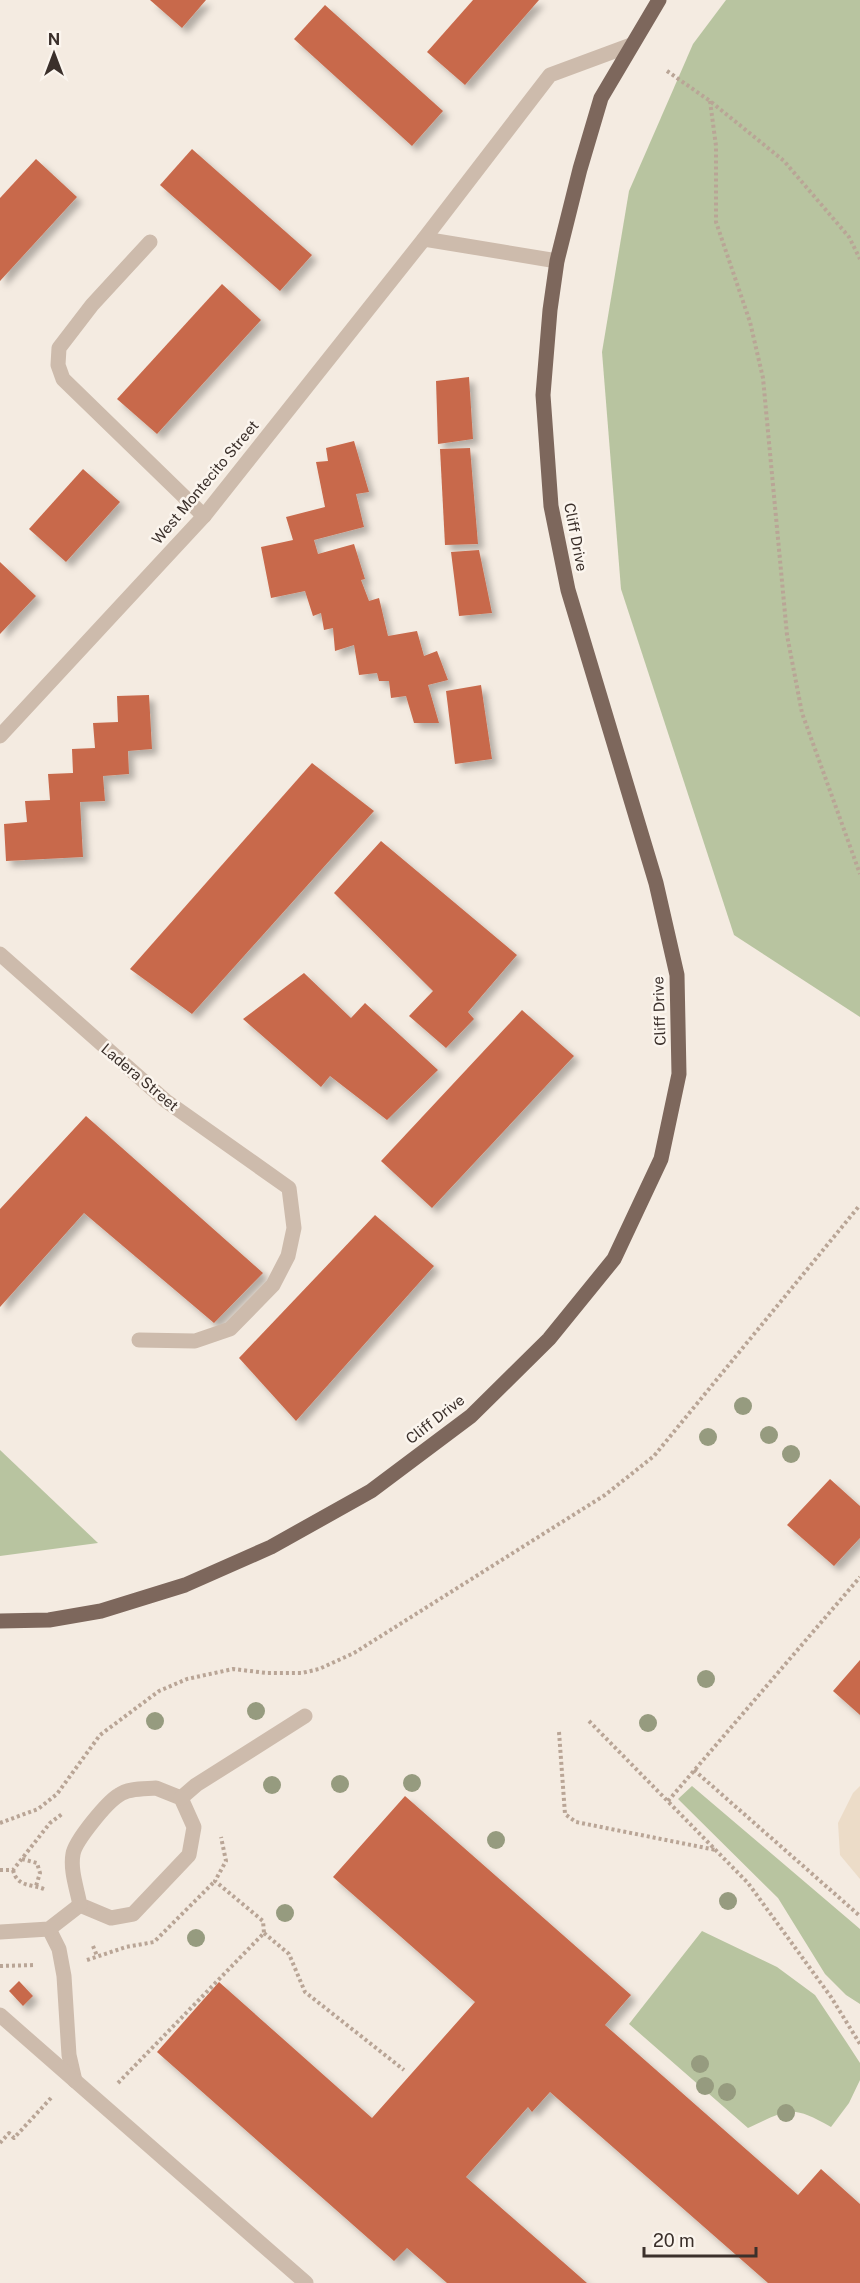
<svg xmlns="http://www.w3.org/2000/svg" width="860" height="2283" viewBox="0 0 860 2283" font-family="'Public Sans',sans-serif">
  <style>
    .green { fill: #b8c4a0 }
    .plaza { fill: #ecdcc8 }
    .building { fill: #c8694b; filter: url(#shadow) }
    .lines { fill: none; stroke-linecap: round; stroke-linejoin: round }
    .path { stroke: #b9a596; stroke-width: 4; stroke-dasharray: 3 3; stroke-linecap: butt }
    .minor { stroke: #cdbbac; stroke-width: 15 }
    .major { stroke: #7d675c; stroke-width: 15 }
    .tree { fill: #969b7f }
    .labels { text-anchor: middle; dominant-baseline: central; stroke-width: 5; stroke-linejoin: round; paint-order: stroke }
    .street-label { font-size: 15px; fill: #3b302b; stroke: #fbf5ee }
  </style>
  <defs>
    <filter id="shadow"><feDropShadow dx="5.5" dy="5.5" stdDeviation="3" flood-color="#0004"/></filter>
  </defs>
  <rect width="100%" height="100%" fill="#f4ebe1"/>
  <!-- green -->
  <g class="green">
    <polygon points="726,0 860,0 860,1017 734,935 621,589 602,352 629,191 693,44"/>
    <polygon points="0,1450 98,1543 0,1556"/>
    <polygon points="692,1786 860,1929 860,2004 846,1995 825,1974 778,1898 678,1799"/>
    <path d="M702 1931 777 1967 815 1995 847 2043 860 2063V2080L849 2103 831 2127C791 2104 789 2109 748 2128L629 2024Z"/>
  </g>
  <!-- plaza -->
  <polygon class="plaza" points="860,1786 860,1879 840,1855 838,1823 853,1793"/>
  <!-- building -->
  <g class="building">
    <polygon points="150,0 206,0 182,28"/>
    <polygon points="473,0 539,0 465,85 427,52"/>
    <polygon points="325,5 443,111 412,146 294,39"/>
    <polygon points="192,149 312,255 280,291 160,185"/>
    <polygon points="36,159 77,197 0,281 0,198"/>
    <polygon points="222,284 261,320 157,434 117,399"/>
    <polygon points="469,377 473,439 438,444 436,381"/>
    <polygon points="354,441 369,492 356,494 364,527 314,540 318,554 354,544 365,579 361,580 369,601 379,598 388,636 417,631 424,656 437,651 448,680 428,685 439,723 414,723 406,696 391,698 389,681 379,681 377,673 359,675 354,645 335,651 333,628 324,630 321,613 313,616 305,591 271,598 261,547 293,540 286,517 325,507 316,462 328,461 326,448"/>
    <polygon points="470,448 478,544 445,545 440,449"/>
    <polygon points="83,469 120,502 66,562 29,529"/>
    <polygon points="479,550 492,613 459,616 451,552"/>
    <polygon points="0,562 36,596 0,634"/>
    <polygon points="481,685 492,759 455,764 446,691"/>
    <polygon points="149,695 152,749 128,751 129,774 103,776 105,801 80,802 83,857 6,861 4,824 27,822 25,801 50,800 48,774 73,773 72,749 95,748 93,723 118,722 117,696"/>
    <polygon points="312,763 374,811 192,1014 130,969"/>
    <polygon points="381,841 517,955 468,1012 474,1019 446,1048 409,1016 433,991 334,893"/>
    <polygon points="304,973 351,1018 365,1003 438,1070 387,1120 330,1076 321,1087 243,1019"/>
    <polygon points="522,1010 574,1056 432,1208 381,1161"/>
    <polygon points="86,1116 263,1273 214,1323 84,1213 0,1307 0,1209"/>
    <polygon points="375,1215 434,1266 296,1421 239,1358"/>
    <polygon points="830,1479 860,1506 860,1538 834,1566 787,1525"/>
    <polygon points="860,1660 860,1715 833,1691"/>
    <polygon points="405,1796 631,1995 605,2025 798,2195 821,2169 860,2204 860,2283 768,2283 550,2092 532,2112 528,2107 466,2177 587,2283 447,2283 407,2248 394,2261 157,2052 219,1982 372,2118 475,2002 333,1877"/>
    <polygon points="19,1981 33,1996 23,2006 9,1991"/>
  </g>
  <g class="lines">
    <!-- path -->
    <g class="path">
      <polyline points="667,71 710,101 784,161 849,237 860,259"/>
      <polyline points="710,101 716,146 716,222 750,322 763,378 787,635 802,713 860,874"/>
      <polyline points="589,1721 748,1883 831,1997 860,2044"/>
      <polyline points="559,1732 565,1814 576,1822 716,1850"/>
      <polyline points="694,1770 860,1916"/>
      <polyline points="668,1801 860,1577"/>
      <polyline points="0,1823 38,1809 57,1794 100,1735 159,1691 187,1679 233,1669 267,1673 302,1673 319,1669 354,1653 605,1495 654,1456 860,1205"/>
      <polyline points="22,1859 37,1863 40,1873 36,1886"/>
      <polyline points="0,1870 13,1870 50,1823 62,1814"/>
      <path d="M13 1870C17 1887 31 1884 44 1889"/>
      <polyline points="264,1933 289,1954 305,1992 404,2070"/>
      <polyline points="93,1946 97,1956"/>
      <polyline points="87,1960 126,1947 154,1942 215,1881"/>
      <polyline points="0,1966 35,1965"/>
      <polyline points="118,2083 264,1933 263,1921 215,1881 226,1861 221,1837"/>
      <polyline points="0,2143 9,2133 14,2138 51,2098"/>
    </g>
    <!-- minor -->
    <g class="minor">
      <polyline points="424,239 557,261"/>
      <polyline points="150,242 92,305 59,348 58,365 63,379 204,516"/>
      <polyline points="0,736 204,516 424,239 550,75 631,45"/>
      <polyline points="0,954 166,1101 289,1188 294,1228 288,1256 273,1285 230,1329 195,1341 139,1340"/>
      <path d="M156 1788 181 1798 194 1827 189 1855 133 1914 111 1918 80 1905C77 1889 70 1870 73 1854 75 1841 107 1802 119 1795 128 1788 144 1789 156 1788Z"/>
      <polyline points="181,1798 196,1785 305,1716"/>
      <polyline points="49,1929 59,1949 64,1976 69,2055 75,2081"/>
      <polyline points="0,1932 49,1929 80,1905"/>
      <polyline points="0,2015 306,2283"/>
    </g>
    <!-- major -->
    <polyline class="major" points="0,1621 49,1620 101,1611 185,1585 271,1547 371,1491 471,1416 549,1339 614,1259 661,1159 679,1074 677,975 656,883 568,590 551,506 543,395 550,310 557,261 580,169 601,98 659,0"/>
  </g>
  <!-- trees -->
  <g class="tree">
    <circle cx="743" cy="1406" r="9"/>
    <circle cx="769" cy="1435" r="9"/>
    <circle cx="708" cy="1437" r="9"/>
    <circle cx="791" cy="1454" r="9"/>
    <circle cx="706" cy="1679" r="9"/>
    <circle cx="256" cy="1711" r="9"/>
    <circle cx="155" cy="1721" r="9"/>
    <circle cx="648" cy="1723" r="9"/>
    <circle cx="412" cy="1783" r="9"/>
    <circle cx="340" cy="1784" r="9"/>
    <circle cx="272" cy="1785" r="9"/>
    <circle cx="496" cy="1840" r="9"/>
    <circle cx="728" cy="1901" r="9"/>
    <circle cx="285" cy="1913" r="9"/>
    <circle cx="196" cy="1938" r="9"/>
    <circle cx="700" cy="2064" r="9"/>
    <circle cx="705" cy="2086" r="9"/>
    <circle cx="727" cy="2092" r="9"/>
    <circle cx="786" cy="2113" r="9"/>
  </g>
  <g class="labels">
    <!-- street labels -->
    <g class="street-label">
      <text transform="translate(205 482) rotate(-50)">West Montecito Street</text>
      <text transform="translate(576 537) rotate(79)">Cliff Drive</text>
      <text transform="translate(659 1011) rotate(-92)">Cliff Drive</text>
      <text transform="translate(140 1077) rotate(40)">Ladera Street</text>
      <text transform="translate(435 1419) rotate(-38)">Cliff Drive</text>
    </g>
  </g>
  <!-- north arrow -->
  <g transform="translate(54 54)" stroke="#fbf5ee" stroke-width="4.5" paint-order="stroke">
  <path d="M0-4.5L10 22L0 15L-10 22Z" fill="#3b302b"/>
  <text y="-9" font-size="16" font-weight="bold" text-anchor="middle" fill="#3b302b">N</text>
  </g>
  <!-- scale -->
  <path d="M644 2247v9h112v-9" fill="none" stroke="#3b302b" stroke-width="3"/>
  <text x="653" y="2247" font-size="18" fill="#3b302b" stroke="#fbf5ee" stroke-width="4.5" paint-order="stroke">20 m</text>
</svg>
